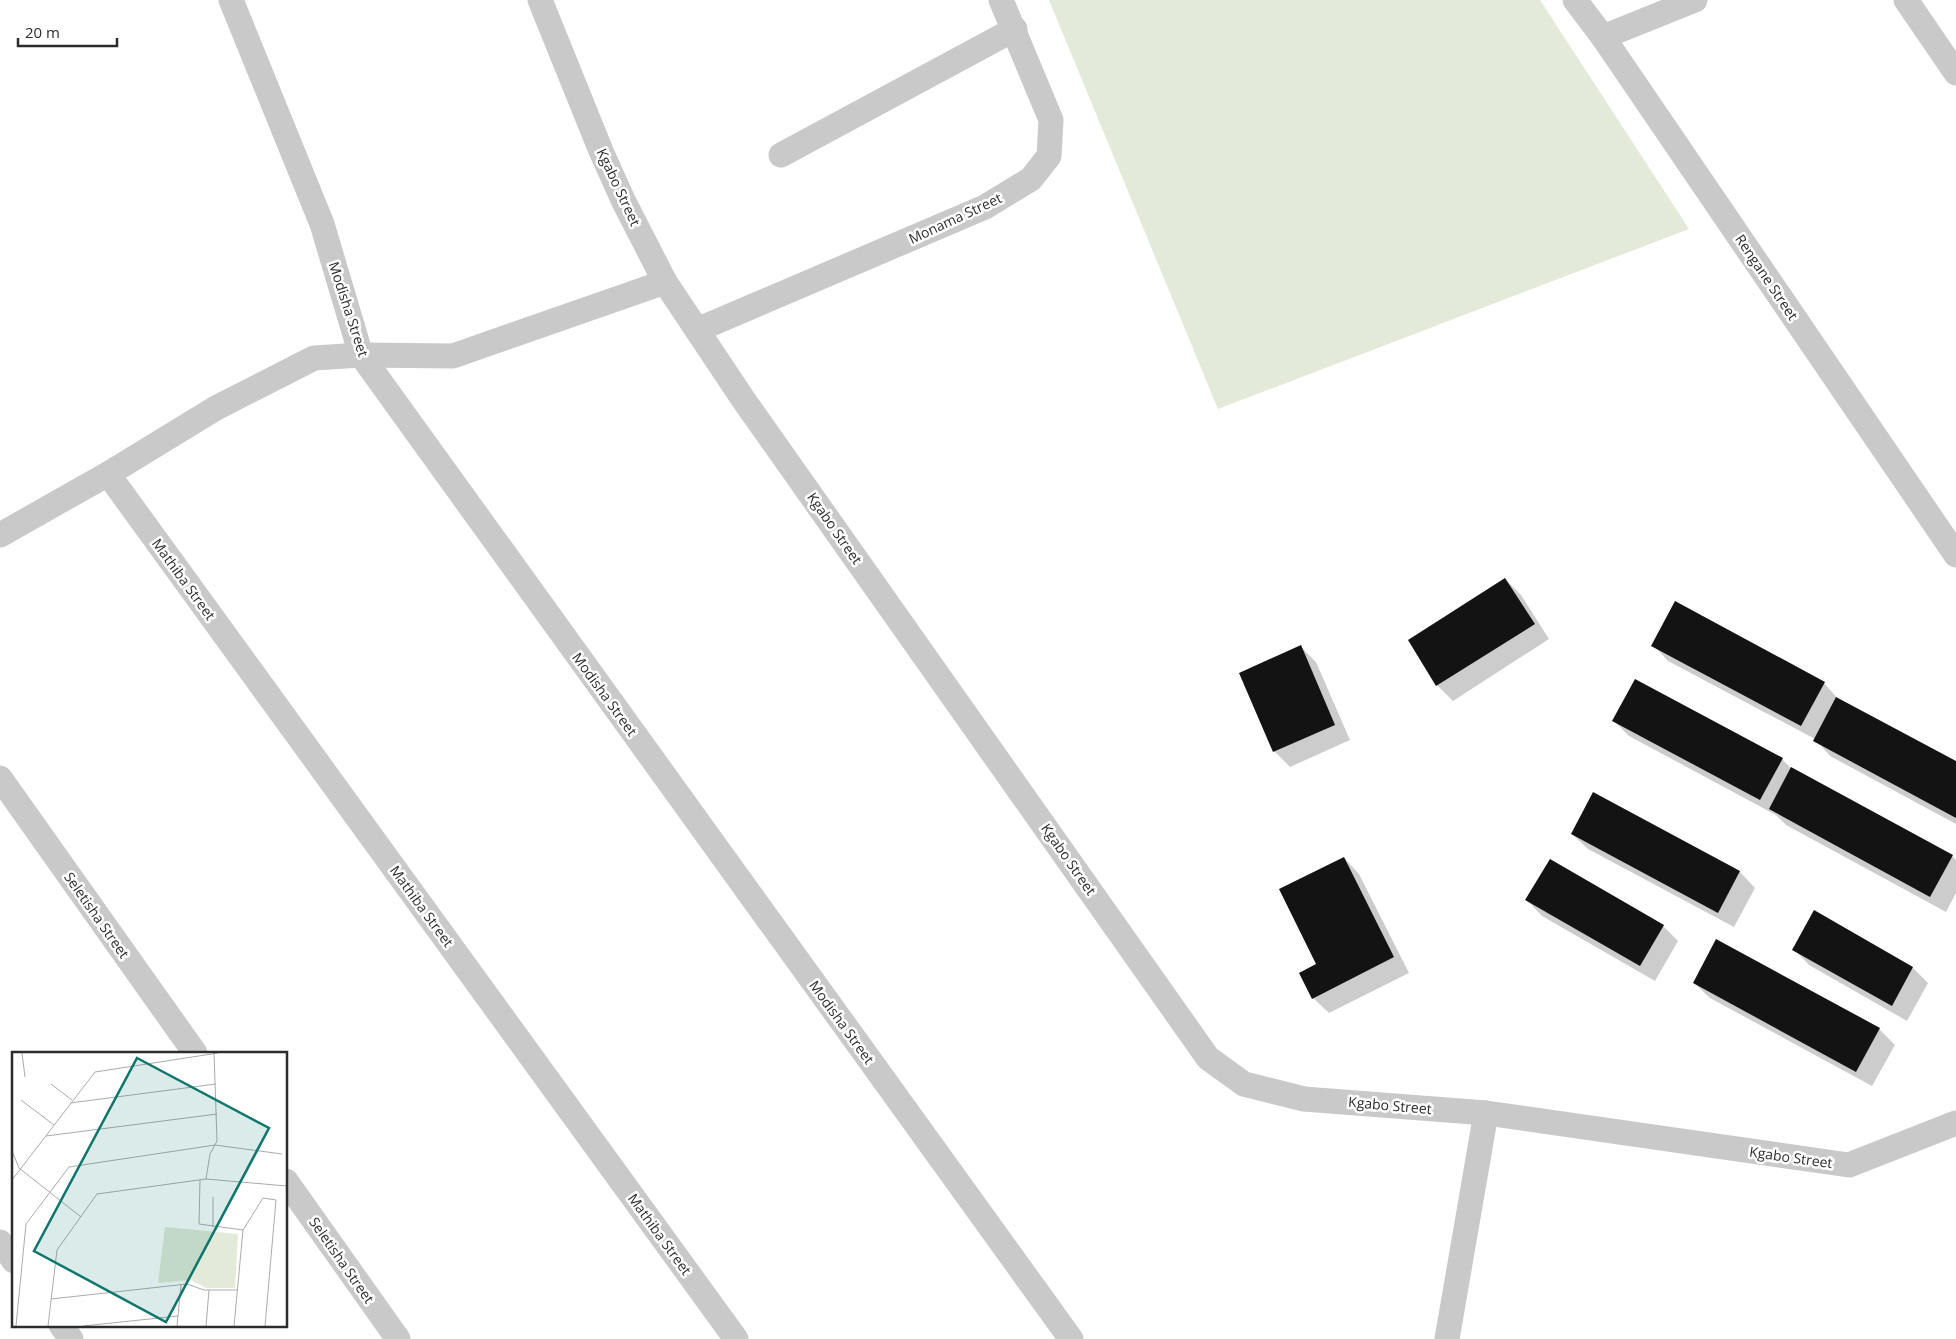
<svg xmlns="http://www.w3.org/2000/svg" width="1956" height="1339" viewBox="0 0 1956 1339" font-family="'Open Sans',sans-serif">
  <style>
    .green { fill: #e3ead9 }
    .shadow { fill: #0003 }
    .building { fill: #131313 }
    .lines { fill: none; stroke-linecap: round; stroke-linejoin: round }
    .street { stroke: #c9c9c9; stroke-width: 25 }
    .labels { text-anchor: middle; dominant-baseline: central; stroke-width: 5; stroke-linejoin: round; paint-order: stroke }
    .street-label { font-size: 14px; fill: #2c2c2c; stroke: #fff }
    .inset-road { fill: none; stroke: #ababab; stroke-width: 1 }
    .view { fill: #0f766e; fill-opacity: 0.15; stroke: #0f766e; stroke-width: 2.5 }
    .inset-edge { fill: none; stroke: #2c2c2c; stroke-width: 2.5 }
  </style>
  <rect width="100%" height="100%" fill="#fff"/>
  <!-- green -->
  <polygon class="green" points="1049,0 1540,0 1689,229 1218,409"/>
  <!-- shadow -->
  <g class="shadow">
    <polygon points="1505,579 1521,595 1549,639 1453,701 1437,685 1409,641"/>
    <polygon points="1653,645 1824,683 1839,700 1956,763 1956,824 1830,756 1815,739 1668,661"/>
    <polygon points="1301,647 1316,662 1350,740 1290,767 1274,751"/>
    <polygon points="1614,721 1782,759 1792,769 1952,856 1956,860 1956,893 1946,912 1786,825 1776,815 1629,736"/>
    <polygon points="1594,794 1740,872 1755,888 1734,927 1588,849 1572,834"/>
    <polygon points="1344,858 1359,874 1409,973 1329,1013 1313,998 1318,965"/>
    <polygon points="1527,900 1663,926 1678,941 1655,981 1542,916"/>
    <polygon points="1815,912 1913,968 1928,983 1907,1021 1809,965 1794,949"/>
    <polygon points="1694,983 1879,1029 1895,1045 1872,1086 1710,998"/>
  </g>
  <!-- building -->
  <g class="building">
    <polygon points="1505,578 1535,624 1436,686 1408,640"/>
    <polygon points="1675,601 1825,682 1801,726 1651,646"/>
    <polygon points="1301,645 1335,725 1273,752 1239,673"/>
    <polygon points="1635,679 1783,758 1760,800 1612,721"/>
    <polygon points="1836,697 1956,761 1956,818 1813,741"/>
    <polygon points="1791,767 1953,855 1930,897 1769,809"/>
    <polygon points="1593,792 1740,871 1718,913 1571,834"/>
    <polygon points="1344,857 1394,957 1312,999 1299,973 1316,964 1279,889"/>
    <polygon points="1550,859 1664,925 1640,966 1525,900"/>
    <polygon points="1814,910 1913,967 1892,1006 1792,950"/>
    <polygon points="1716,939 1880,1028 1856,1072 1693,983"/>
  </g>
  <g class="lines">
    <!-- street -->
    <g class="street">
      <polyline points="231,0 322,224 361,355 1071,1339"/>
      <polyline points="540,0 601,151 623,200 665,282 743,399 1208,1058 1244,1084 1304,1099 1486,1113 1849,1165 1956,1123"/>
      <polyline points="1575,0 1603,37 1956,555"/>
      <polyline points="1906,0 1956,73"/>
      <polyline points="1603,37 1695,0"/>
      <polyline points="781,155 1015,29"/>
      <polyline points="697,330 985,207 1031,179 1049,156 1051,120 1001,0"/>
      <polyline points="108,474 736,1339"/>
      <polyline points="0,535 108,474 216,408 314,358 361,355 453,356 665,282"/>
      <polyline points="0,778 195,1053"/>
      <polyline points="286,1181 398,1339"/>
      <polyline points="0,1242 14,1261"/>
      <polyline points="61,1325 71,1339"/>
      <polyline points="1447,1339 1486,1113"/>
    </g>
  </g>
  <g class="labels">
    <!-- street labels -->
    <g class="street-label">
      <text transform="translate(619 187) rotate(65)">Kgabo Street</text>
      <text transform="translate(955 218) rotate(-25)">Monama Street</text>
      <text transform="translate(1767 277) rotate(56)">Rengane Street</text>
      <text transform="translate(349 309) rotate(72)">Modisha Street</text>
      <text transform="translate(835 528) rotate(55)">Kgabo Street</text>
      <text transform="translate(184 579) rotate(54)">Mathiba Street</text>
      <text transform="translate(605 694) rotate(54)">Modisha Street</text>
      <text transform="translate(1069 859) rotate(55)">Kgabo Street</text>
      <text transform="translate(422 906) rotate(54)">Mathiba Street</text>
      <text transform="translate(97 915) rotate(55)">Seletisha Street</text>
      <text transform="translate(842 1022) rotate(54)">Modisha Street</text>
      <text transform="translate(1390 1105) rotate(5)">Kgabo Street</text>
      <text transform="translate(1791 1157) rotate(8)">Kgabo Street</text>
      <text transform="translate(660 1234) rotate(54)">Mathiba Street</text>
      <text transform="translate(342 1260) rotate(55)">Seletisha Street</text>
    </g>
  </g>
  <!-- overview -->
  <g transform="translate(12 1052)">
    <rect width="275" height="275" fill="#fff"/>
    <path d="M153 175 226 182 223 236H194L179 228 146 231Z" fill="#e3ead9"/>
    <path class="inset-road" d="M10 1 13 25M39 32 60 48M9 48 42 73M58 51 204 32M34 84 205 62M0 99 7 116 69 165M194 127 198 102 205 89 202 1M0 128 83 20 206 1M188 128 187 172 231 178M201 145V175M231 178 251 146 264 148 253 274M39 247 175 232 192 238H226M4 274 14 172 57 115 203 93 270 102M36 274 45 198 85 142 194 127 275 134M71 274 166 264M165 274 169 233M194 274 197 238M222 274 231 178"/>
    <path class="view" d="M125 6 257 76 154 270 22 199Z"/>
    <rect width="275" height="275" class="inset-edge"/>
  </g>
  <!-- scale -->
  <path d="M18 38v8h99v-8" fill="none" stroke="#2c2c2c" stroke-width="2.5"/>
  <text x="25" y="38" font-size="15" fill="#2c2c2c" stroke="#ffffff" stroke-width="4" paint-order="stroke">20 m</text>
</svg>
